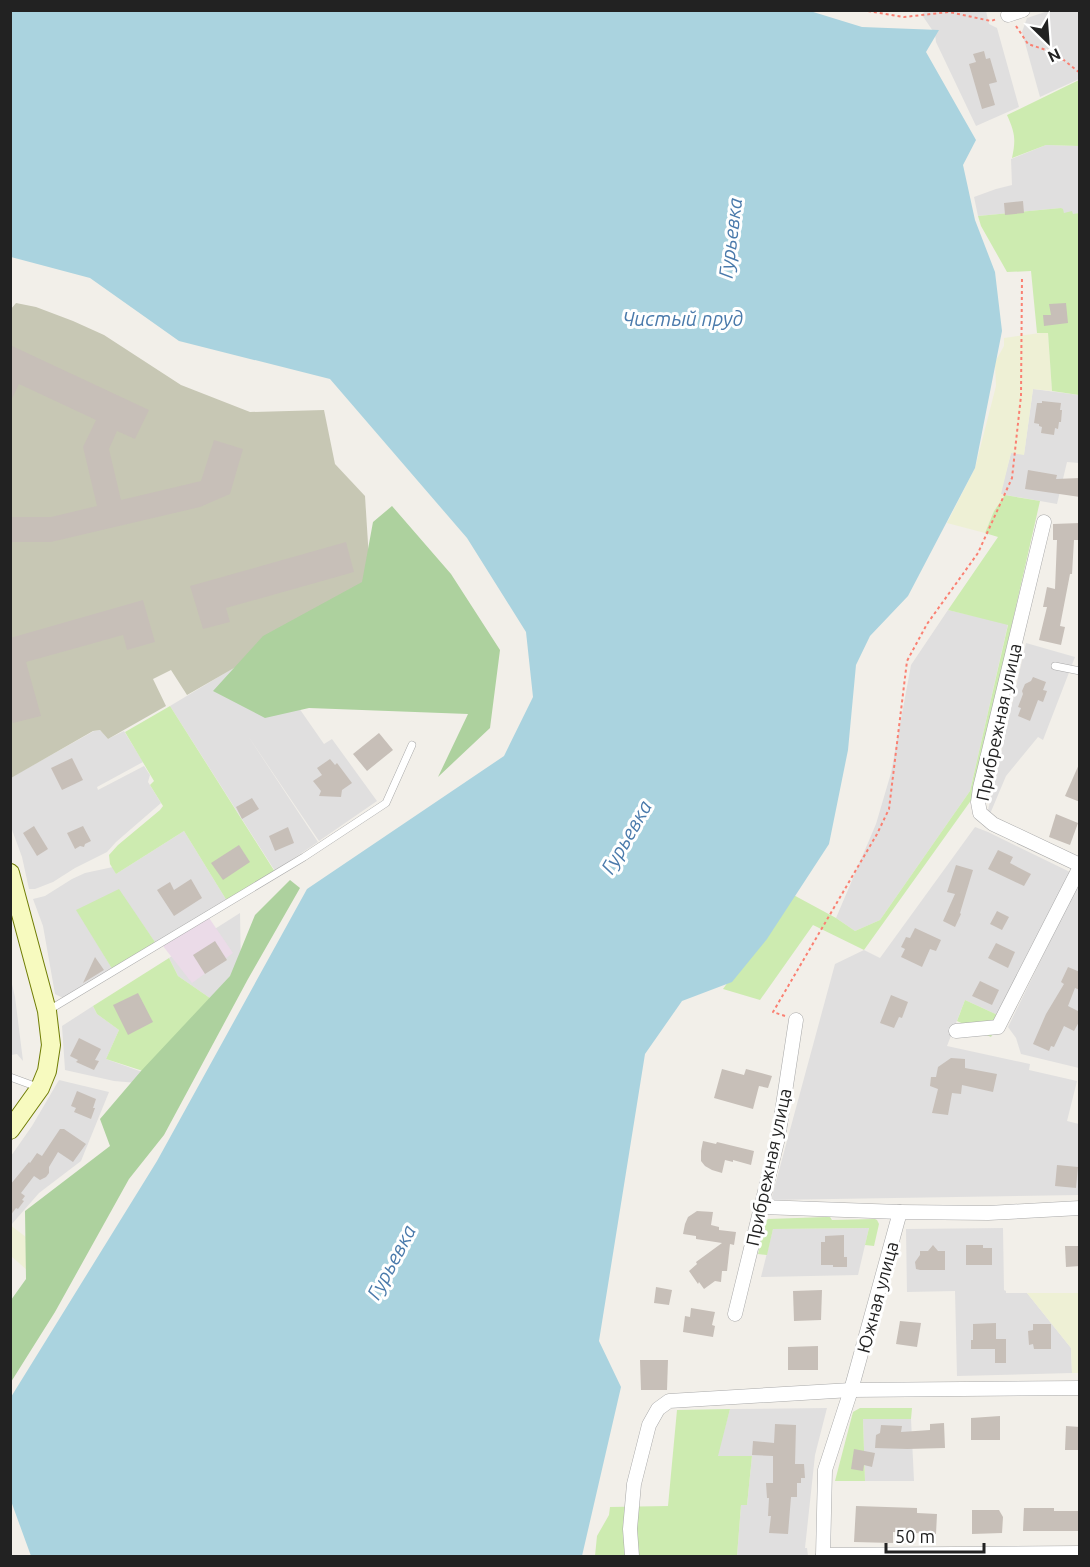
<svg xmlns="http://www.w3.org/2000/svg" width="1090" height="1567" viewBox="0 0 1090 1567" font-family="Ubuntu,sans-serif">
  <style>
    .residential { fill: #e0dfdf }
    .industrial { fill: #ebdbe8 }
    .construction { fill: #c7c7b4 }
    .farmland { fill: #eef0d5 }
    .grass { fill: #cdebb0 }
    .forest { fill: #add19e }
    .water { fill: #aad3df }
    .building { fill: #c7bfb8 }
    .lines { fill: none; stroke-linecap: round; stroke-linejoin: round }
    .service-casing { stroke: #a9a9a9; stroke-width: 8 }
    .minor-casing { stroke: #a9a9a9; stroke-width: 15 }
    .secondary-casing { stroke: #707d05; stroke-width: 20 }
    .path { stroke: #fa8072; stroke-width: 2; stroke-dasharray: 3 3; stroke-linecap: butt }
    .service { stroke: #fff; stroke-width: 7 }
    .minor { stroke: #fff; stroke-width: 14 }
    .secondary { stroke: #f7fabf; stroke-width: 18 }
    .labels { text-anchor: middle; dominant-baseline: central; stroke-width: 6; stroke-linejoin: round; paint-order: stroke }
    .street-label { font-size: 18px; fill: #222; stroke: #fff }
    .water-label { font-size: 20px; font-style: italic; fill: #4a7aab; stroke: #fff }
  </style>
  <rect width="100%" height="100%" fill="#f2efe9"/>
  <!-- residential -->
  <g class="residential">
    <polygon points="1051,10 1079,11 1079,79 1040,97 1022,32 1027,18"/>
    <polygon points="925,11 988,11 986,11 989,24 997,28 1019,107 976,126 936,42 935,34 922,15"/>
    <polygon points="1046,145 1079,146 1079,213 1072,215 1064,213 1061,208 978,216 974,197 996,189 1012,185 1011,159"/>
    <polygon points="1033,389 1079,395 1079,463 1067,462 1057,504 1000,494 1011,453 1024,454"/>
    <polygon points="948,610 1008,624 970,791 880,920 855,931 836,918 876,824 891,773 911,665"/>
    <polygon points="1026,643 1075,657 1043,740 1038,737 1006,776 990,814 988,810"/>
    <polygon points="260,652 324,744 332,739 377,801 319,841 248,736 318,842 275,871 170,706"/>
    <polygon points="100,730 108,739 124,731 143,762 97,787 98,790 144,766 150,775 148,782 161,803 116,842 107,852 75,868 53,882 35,889 29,889 22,857 11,827 10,778 94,731"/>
    <polygon points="975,827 988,832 1070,872 1002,1017 965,1000 947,1046 1030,1064 1029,1070 1077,1081 1067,1121 1079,1124 1079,1195 771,1200 835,964 864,950 880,958"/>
    <polygon points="184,831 227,901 157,945 139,919 77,910 114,972 67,1000 55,994 43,926 33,899 45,896 72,879 85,873 113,867 116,874"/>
    <polygon points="1076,888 1079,890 1079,1068 1021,1054 1016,1038 1008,1027"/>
    <polygon points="240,913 241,973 220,1005 178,976 169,958"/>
    <polygon points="11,980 15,997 23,1061 17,1054 11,1055"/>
    <polygon points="93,1006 97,1014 119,1030 106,1059 184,1087 114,1081 65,1070 62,1026"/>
    <polygon points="59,1080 109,1092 81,1161 39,1193 11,1225 11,1156 32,1126"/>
    <polygon points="869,1228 858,1275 761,1277 773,1229"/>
    <polygon points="1003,1228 1004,1290 1006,1291 1006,1293 1027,1293 1071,1348 1072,1373 957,1376 955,1291 907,1292 906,1229"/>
    <polygon points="827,1408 815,1455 805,1548 807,1548 808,1556 737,1556 741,1505 747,1505 752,1456 717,1456 730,1409"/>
    <polygon points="863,1419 911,1419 914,1481 865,1481"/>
  </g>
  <!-- industrial -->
  <polygon class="industrial" points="207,915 233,953 192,983 163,946"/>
  <!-- construction -->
  <polygon class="construction" points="16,303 36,307 73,321 104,335 181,385 250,412 324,410 335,464 365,496 370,575 396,596 234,668 187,695 171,670 153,679 166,706 108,739 100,730 93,731 11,778 11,309"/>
  <!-- farmland -->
  <g class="farmland">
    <polygon points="1048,332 1052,391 1033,389 1024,455 1011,453 1001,494 1005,495 994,511 985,533 947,523 975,468 996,386 995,362 1004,346 1004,338"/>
    <polygon points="10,1225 26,1237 27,1270 11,1256"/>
    <polygon points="1027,1293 1079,1293 1079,1373 1072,1373 1071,1348"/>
  </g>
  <!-- grass -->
  <g class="grass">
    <path d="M1079 80V146L1046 145 1012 158C1016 139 1015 133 1007 115Z"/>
    <polygon points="1061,208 1063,209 1064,213 1072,211 1073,214 1079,213 1079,395 1052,391 1048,333 1037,333 1031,271 1007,272 981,226 978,216"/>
    <polygon points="1005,495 1040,501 972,799 864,950 813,925 760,1000 723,989 763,933 788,892 836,918 855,931 880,920 970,791 1008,625 948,610 998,537 985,533 994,511"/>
    <polygon points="170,706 275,872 227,901 184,831 116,874 110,864 109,855 118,845 160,810 163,806 150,785 154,781 125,732"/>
    <polygon points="119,889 157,945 114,972 76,910"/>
    <polygon points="169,958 178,976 220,1005 146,1072 106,1059 119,1030 97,1014 93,1006"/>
    <polygon points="965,1000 1002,1017 991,1037 957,1021"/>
    <polygon points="826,1217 830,1217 832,1220 875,1219 877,1220 879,1224 874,1246 865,1245 869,1228 773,1229 767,1255 758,1254 765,1223 768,1219"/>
    <polygon points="860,1408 912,1408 911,1419 863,1419 865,1481 835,1481 853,1412"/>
    <polygon points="730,1409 718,1456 752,1456 747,1505 741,1505 737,1556 595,1556 597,1536 609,1515 610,1507 668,1506 677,1410"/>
  </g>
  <!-- forest -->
  <g class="forest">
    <polygon points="392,506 451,574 500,650 490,728 438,777 468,714 309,708 265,718 213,691 263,636 362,582 373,522"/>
    <polygon points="290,880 300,888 248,979 164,1135 129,1179 55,1312 11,1382 11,1300 26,1279 25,1211 110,1146 100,1119 141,1071 230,976 255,915"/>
  </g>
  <!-- water -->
  <polygon class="water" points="810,11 862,27 939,30 926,52 976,140 963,165 975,220 995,272 1002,331 975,468 908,596 870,636 856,665 848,750 829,844 767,939 732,982 682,1001 645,1054 599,1341 621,1387 582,1556 31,1556 11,1501 11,1397 157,1161 307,889 504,756 533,697 526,632 467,538 330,379 179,341 90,278 11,257 11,11"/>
  <!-- building -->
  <g class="building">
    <polygon points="984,51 986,59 990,58 997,82 989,84 995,105 982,109 969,64 976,62 973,54"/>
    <polygon points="1023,201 1024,213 1005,215 1004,203"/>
    <polygon points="1066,303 1068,323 1044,326 1043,315 1051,315 1049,304"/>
    <polygon points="10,345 149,410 135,439 117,431 109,449 121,500 201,481 214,440 243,449 230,494 200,507 51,542 10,542 10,517 51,517 97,506 83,447 96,420 19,384 10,403"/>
    <polygon points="1042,401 1061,403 1060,410 1062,410 1061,422 1059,422 1058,429 1055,428 1054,435 1041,433 1042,427 1039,426 1039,424 1034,423 1037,403 1042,403"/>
    <polygon points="1028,470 1057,475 1056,479 1080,478 1080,497 1025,489"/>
    <polygon points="1080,523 1080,540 1074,540 1072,574 1070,574 1060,626 1065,627 1061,645 1039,640 1047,607 1043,607 1047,587 1055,589 1057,540 1053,540 1053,524"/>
    <polygon points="346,542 354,572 226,608 230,622 203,629 190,586"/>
    <polygon points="143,600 155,642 127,650 123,635 26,662 41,716 13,723 10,715 10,638"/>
    <polygon points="1033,677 1046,682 1043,690 1047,691 1043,702 1038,700 1030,721 1018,716 1021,708 1018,707 1023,694 1022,691 1025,684 1031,681"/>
    <polygon points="379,733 393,750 367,771 353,754"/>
    <polygon points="72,758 83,780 62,790 51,768"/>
    <polygon points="330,759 335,765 337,763 352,783 342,790 341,797 319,796 321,791 313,781 322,775 317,768"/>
    <polygon points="1080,762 1080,802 1065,796"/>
    <polygon points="252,798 259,809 242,819 236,807"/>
    <polygon points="1056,814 1078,823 1070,845 1049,837"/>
    <polygon points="34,826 48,849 37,856 23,833"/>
    <polygon points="83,826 91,841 85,844 84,847 80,846 75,849 67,833"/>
    <polygon points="288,827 294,843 275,851 269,836"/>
    <polygon points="239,845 250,862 223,880 211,863"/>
    <polygon points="998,850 1013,857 1010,863 1031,874 1024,886 988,869"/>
    <polygon points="956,865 973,870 960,913 961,914 955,927 943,921 955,894 947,892"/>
    <polygon points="191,879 202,898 174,916 157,890 170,882 174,890"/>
    <polygon points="997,911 1009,917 1002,930 990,924"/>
    <polygon points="915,928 941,940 936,951 930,949 922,967 901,957 905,949 901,947 906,937 910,938"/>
    <polygon points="215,941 227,960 205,974 193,955"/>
    <polygon points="996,943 1015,952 1008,968 988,958"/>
    <polygon points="95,957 104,970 83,983"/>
    <polygon points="1068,967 1080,972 1080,990 1075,988 1068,1006 1080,1012 1080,1020 1074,1031 1064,1026 1054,1047 1051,1046 1049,1051 1033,1044 1046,1014 1064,984 1061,982"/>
    <polygon points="980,981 999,990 992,1005 972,996"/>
    <polygon points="138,993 153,1022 128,1035 113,1005"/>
    <polygon points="891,995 908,1002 902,1018 899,1017 894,1028 880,1023"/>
    <polygon points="79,1038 101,1049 95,1060 99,1061 94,1070 76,1062 78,1060 70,1056"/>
    <polygon points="951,1058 965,1059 965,1068 997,1074 993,1092 962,1085 961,1094 952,1093 948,1115 932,1113 938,1089 930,1086 931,1077 936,1077 938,1067"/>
    <polygon points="722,1069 744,1075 746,1069 772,1076 768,1088 759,1086 753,1109 714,1098"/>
    <polygon points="77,1091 96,1099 93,1108 95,1108 91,1119 74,1112 76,1108 71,1106"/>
    <polygon points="60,1129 64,1129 86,1144 73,1162 58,1152 49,1167 49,1173 46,1177 40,1180 34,1176 21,1193 25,1196 22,1200 24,1201 18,1209 16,1208 10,1216 10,1185 29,1162 30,1163 37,1153 42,1156"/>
    <polygon points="703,1141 716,1144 717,1142 754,1151 751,1165 733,1160 733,1162 725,1160 722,1173 712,1170 705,1166 701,1161 701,1151"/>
    <polygon points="1057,1165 1078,1167 1076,1188 1055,1186"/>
    <polygon points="697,1211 713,1212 711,1225 719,1227 719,1230 736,1232 734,1245 730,1244 727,1271 722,1271 721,1282 715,1281 704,1289 699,1282 698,1284 689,1271 697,1264 696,1262 722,1243 696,1239 696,1236 683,1234 685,1224 688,1217"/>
    <polygon points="844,1235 844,1257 847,1257 847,1267 833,1267 833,1265 821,1265 821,1242 825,1242 825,1236"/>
    <polygon points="933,1245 938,1251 945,1251 945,1270 920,1270 916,1269 915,1262 920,1255 920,1251 928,1251"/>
    <polygon points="966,1245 983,1245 983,1248 992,1248 992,1265 966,1265"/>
    <polygon points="1065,1246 1080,1246 1080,1266 1066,1267"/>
    <polygon points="656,1287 672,1290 669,1305 654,1303"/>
    <polygon points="822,1290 821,1320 794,1321 793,1291"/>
    <polygon points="691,1308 715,1312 712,1325 715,1326 713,1337 683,1332 685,1316 690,1317"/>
    <polygon points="900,1321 921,1323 917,1347 896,1344"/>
    <polygon points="996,1323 996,1339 1006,1339 1006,1363 995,1363 995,1349 971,1349 971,1340 973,1340 973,1324"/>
    <polygon points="1033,1324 1051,1324 1051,1349 1034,1349 1033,1344 1029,1345 1028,1331 1033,1330"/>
    <polygon points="818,1346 818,1370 788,1370 788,1347"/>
    <polygon points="640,1360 668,1360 667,1390 641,1390"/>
    <polygon points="1000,1416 1000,1440 971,1440 971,1418"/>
    <polygon points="944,1423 945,1448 907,1449 875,1448 876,1435 880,1433 881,1425 902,1426 901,1432 930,1430 930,1424"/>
    <polygon points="775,1424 796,1425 795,1464 804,1464 805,1478 801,1478 801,1483 797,1483 797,1497 791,1497 788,1534 769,1533 771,1516 768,1516 769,1498 767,1498 766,1483 773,1483 773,1456 752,1455 753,1441 774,1443"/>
    <polygon points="1066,1426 1080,1427 1079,1450 1065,1450"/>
    <polygon points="854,1449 875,1453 872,1467 864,1465 863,1471 851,1469"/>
    <polygon points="856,1506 917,1508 917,1513 937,1514 936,1534 893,1532 893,1543 854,1542"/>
    <polygon points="1024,1508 1054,1508 1054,1511 1080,1511 1080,1531 1023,1531"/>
    <polygon points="972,1510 999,1510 1003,1517 1002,1533 972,1534"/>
  </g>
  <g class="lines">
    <defs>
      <g id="service">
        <polyline points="1055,666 1080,671"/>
        <polyline points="49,1010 304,857 386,803 412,745"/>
        <polyline points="10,1077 40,1088"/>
      </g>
      <g id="minor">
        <polyline points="1008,15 1023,10"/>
        <polyline points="1044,522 980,788 978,802 980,813 993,824 1080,865"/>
        <polyline points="956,1031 998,1027 1080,867"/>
        <polyline points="761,1207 900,1212"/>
        <polyline points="735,1314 778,1138 796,1020"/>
        <polyline points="823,1555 1080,1553"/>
        <polyline points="632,1556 630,1529 634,1484 649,1425 658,1409 669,1401 851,1390 1080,1388"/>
        <polyline points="823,1556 825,1470 851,1390 900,1212 988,1213 1080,1208"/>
      </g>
      <polyline id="secondary" points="10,873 47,1011 51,1045 47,1071 40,1088 10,1130"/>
    </defs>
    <!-- service casing -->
    <use href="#service" class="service-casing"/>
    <!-- minor casing -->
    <use href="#minor" class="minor-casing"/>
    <!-- secondary casing -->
    <use href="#secondary" class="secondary-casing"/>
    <!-- path -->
    <g class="path">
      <polyline points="862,10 904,17 949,12 991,21 997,19"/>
      <polyline points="1016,26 1028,44 1055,53 1080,73"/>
      <polyline points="785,1016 773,1012 877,834 889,809 907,661 927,624 978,553 1012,478 1021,396 1022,277"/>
    </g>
    <!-- service -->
    <use href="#service" class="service"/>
    <!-- minor -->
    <use href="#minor" class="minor"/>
    <!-- secondary -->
    <use href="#secondary" class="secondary"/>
  </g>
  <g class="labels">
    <!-- street labels -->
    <g class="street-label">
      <text transform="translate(998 722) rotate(-78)">Прибрежная улица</text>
      <text transform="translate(768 1167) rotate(-78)">Прибрежная улица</text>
      <text transform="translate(877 1297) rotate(-75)">Южная улица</text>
    </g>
    <!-- water labels -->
    <g class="water-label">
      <text transform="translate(730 238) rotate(-83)">Гурьевка</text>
      <text x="683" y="318">Чистый пруд</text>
      <text transform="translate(626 837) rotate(-60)">Гурьевка</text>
      <text transform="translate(391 1262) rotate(-62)">Гурьевка</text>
    </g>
  </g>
  <!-- border -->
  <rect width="1090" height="1567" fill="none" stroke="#222222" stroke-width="24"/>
  <!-- north arrow -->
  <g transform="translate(1048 42) rotate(155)" stroke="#ffffff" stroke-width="4.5" paint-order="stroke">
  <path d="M0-4.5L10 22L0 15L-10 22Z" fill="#222222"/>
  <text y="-9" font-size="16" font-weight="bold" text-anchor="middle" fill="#222222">N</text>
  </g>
  <!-- scale -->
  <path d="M886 1543v9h98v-9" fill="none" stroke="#222222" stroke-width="3"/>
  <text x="895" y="1543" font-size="18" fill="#222222" stroke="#ffffff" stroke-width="4.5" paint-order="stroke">50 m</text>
</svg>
